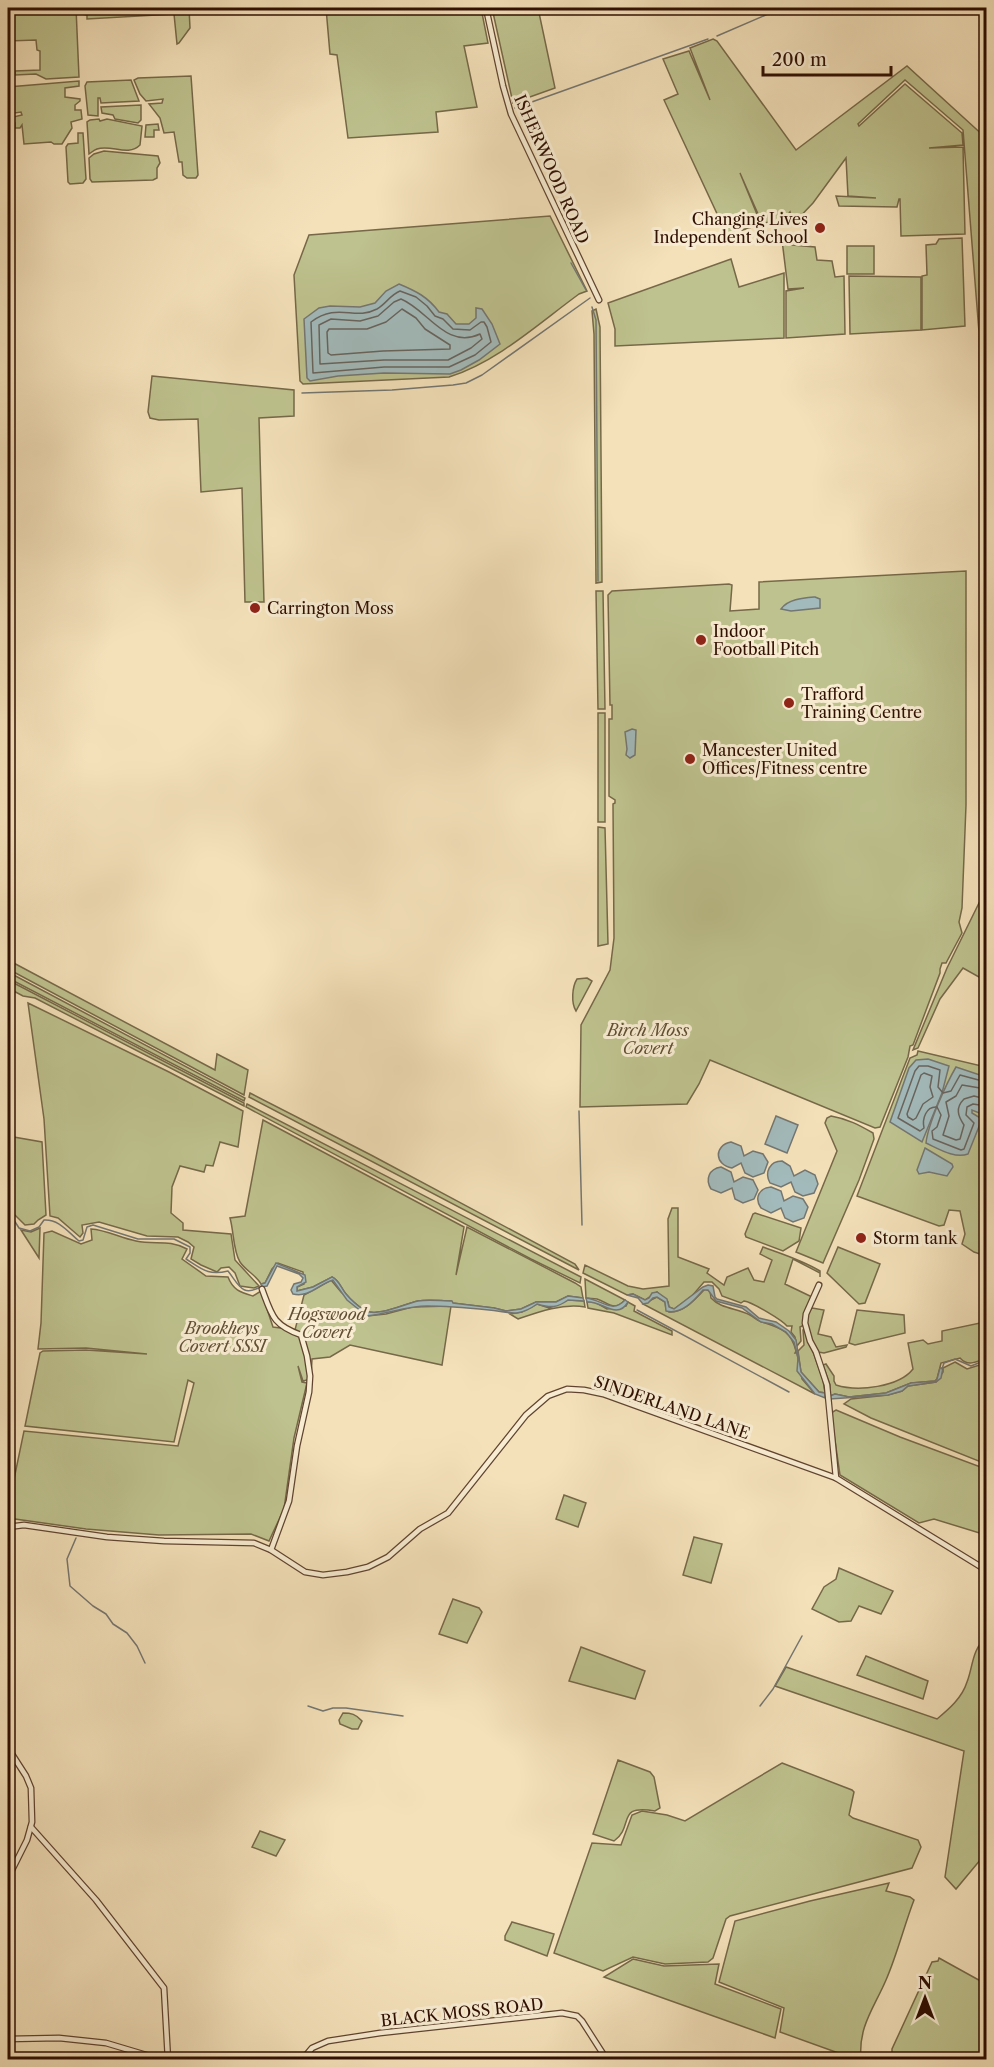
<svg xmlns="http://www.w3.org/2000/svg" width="994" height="2067" viewBox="0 0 994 2067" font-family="'Libre Caslon Text',serif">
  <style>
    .green { fill: #bec28e; stroke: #766848; stroke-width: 1.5 }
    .water { fill: #a2babb; stroke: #747671; stroke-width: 1.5 }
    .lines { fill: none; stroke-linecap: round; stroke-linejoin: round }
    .shore { stroke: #68645e; stroke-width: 1.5 }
    .stream { stroke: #747671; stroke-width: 1.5 }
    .minor-casing { stroke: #604430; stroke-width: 7 }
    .minor { stroke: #f8ecd2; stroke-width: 4.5 }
    .poi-dot { fill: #8f2418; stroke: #f8ecd2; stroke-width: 2 }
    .labels { text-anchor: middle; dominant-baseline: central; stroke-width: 6; stroke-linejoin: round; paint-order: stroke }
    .street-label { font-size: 16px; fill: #2f0f02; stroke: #f8ecd2 }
    .poi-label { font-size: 16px; fill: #2f0f02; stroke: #f8ecd2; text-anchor: start }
    .park-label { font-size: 16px; font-style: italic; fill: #614e33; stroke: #f8ecd2 }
  </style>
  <rect width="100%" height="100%" fill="#f4e1ba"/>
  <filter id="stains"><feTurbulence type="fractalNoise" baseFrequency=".00333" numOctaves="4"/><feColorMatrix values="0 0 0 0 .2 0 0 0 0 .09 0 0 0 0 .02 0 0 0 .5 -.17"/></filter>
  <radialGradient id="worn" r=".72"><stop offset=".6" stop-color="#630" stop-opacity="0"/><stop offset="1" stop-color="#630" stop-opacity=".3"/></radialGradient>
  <!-- green -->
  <g class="green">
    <polygon points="8,8 76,8 79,77 46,79 36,74 15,75 15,71 40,70 40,51 37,50 36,40 8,41"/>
    <polygon points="82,8 189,8 190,28 179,43 177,44 174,14 87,19 87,15 81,14"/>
    <polygon points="326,8 481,8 488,43 464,46 477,107 436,112 438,132 348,138 337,55 330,54"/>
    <polygon points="492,8 538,8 555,88 513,103"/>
    <polygon points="713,39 717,41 796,150 907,66 986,138 986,562 980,562 979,332 963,130 905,80 858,124 859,126 905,84 962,133 963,145 929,148 963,147 965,234 901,236 900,199 899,199 897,207 839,206 836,196 876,198 848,196 846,158 813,203 793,224 790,212 783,221 762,223 740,173 761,224 727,235 664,100 678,94 663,59 689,51 710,100 690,48"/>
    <polygon points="191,76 198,175 196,178 187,178 183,175 182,162 179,162 174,132 164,133 160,118 149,104 162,103 163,99 146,101 140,94 134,80 138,78"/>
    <polygon points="131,80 139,101 101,103 100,98 98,98 98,116 88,115 85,86 87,82"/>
    <polygon points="79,81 79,86 65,88 65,97 80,99 80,101 75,105 75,110 81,110 82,119 71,122 72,128 62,144 54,144 51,142 24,144 22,125 20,128 15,128 15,123 9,123 9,118 22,115 21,112 8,114 8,87"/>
    <polygon points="141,105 141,120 138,123 115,119 113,115 102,113 101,107"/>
    <path d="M99 119 100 121 107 119 142 126 140 145C128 157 111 144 97 149 94 150 92 152 89 154L87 122 90 120Z"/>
    <polygon points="158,124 159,130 154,130 154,137 145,137 146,125"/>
    <polygon points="78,133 83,133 86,179 83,183 70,184 68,182 66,147 68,144 78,143"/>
    <polygon points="104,151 158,156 160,163 157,168 157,178 153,180 92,182 90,179 89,158 94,154"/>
    <path d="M550 216 587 291 579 294C538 324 497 362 449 377L303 384 300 381 294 275 309 235Z"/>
    <polygon points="962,238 965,326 922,330 922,276 927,275 926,245 936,244 939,239"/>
    <polygon points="782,240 792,245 815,247 817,260 832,261 835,277 844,276 845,334 786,338 786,291 804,288 788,289"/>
    <rect x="847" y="246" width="27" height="28"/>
    <polygon points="731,259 739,287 784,273 784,338 615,346 615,329 608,303"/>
    <polygon points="849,276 921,277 921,330 850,334"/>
    <polygon points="596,309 600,327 602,582 596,583 594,334 592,311"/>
    <polygon points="152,376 294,390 294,416 259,418 264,602 245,602 242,488 201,492 198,419 159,420 150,418 148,412"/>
    <polygon points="966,571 966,805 962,908 959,922 962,933 946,963 942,963 940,969 940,973 913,1045 910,1046 908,1057 880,1127 875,1128 710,1060 699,1084 687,1104 580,1107 581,1025 610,970 614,938 613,804 615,803 615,800 609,796 609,719 612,719 612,705 610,705 608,595 612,591 729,584 732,585 730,611 759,609 759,582"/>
    <polygon points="596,591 603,591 605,709 598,709"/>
    <rect x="598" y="713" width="7" height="109"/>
    <polygon points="598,827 605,828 608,944 598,946"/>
    <polygon points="979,903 986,907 986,981 963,968 940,999 918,1048 913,1050 947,968"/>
    <polygon points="8,960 215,1070 217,1054 248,1070 244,1095 8,969"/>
    <polygon points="8,972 245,1098 244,1101 8,978"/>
    <path d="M587 978 592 981 576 1011C571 1003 572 987 577 979Z"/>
    <polygon points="8,980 244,1103 244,1106 35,998 23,996 8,988"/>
    <polygon points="28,1003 169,1072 243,1111 238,1147 220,1142 213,1166 206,1165 204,1172 180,1166 172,1187 171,1213 183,1223 183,1230 231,1234 235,1260 259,1286 254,1288 240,1286 235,1273 229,1267 221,1268 217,1272 201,1265 191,1259 194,1247 188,1242 178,1237 147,1236 99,1222 82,1225 83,1233 80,1237 58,1218 50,1216 44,1119"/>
    <polygon points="918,1051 986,1067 986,1256 974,1252 962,1244 965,1234 960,1211 949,1210 944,1225 939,1226 857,1196 910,1058 917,1055"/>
    <polygon points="250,1093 371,1155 575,1264 579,1270 249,1097"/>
    <polygon points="247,1104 581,1277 580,1283 531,1259 246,1107"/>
    <path d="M831 1116C848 1119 859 1125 873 1133L874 1139 859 1180 823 1263 796 1252 837 1151 825 1123 827 1118Z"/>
    <path d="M263 1120 464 1227 456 1275 467 1227 575 1283 581 1287 583 1298 568 1296 556 1302H536L521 1309 506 1311 494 1308 452 1303 451 1301C441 1301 428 1299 418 1301 404 1304 376 1318 364 1310 358 1306 351 1300 346 1294 341 1288 339 1280 332 1277L313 1287 297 1291V1287L304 1284 303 1272 278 1263 272 1269 265 1283 261 1284C256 1275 246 1271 240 1262 233 1251 234 1232 230 1218L245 1216Z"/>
    <polygon points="8,1136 42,1142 46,1215 38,1220 34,1224 25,1225 15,1215 8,1211"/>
    <path d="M672 1208H678V1257L709 1269 707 1273 724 1285 727 1277 748 1268 754 1280 764 1282 772 1260 760 1254 763 1247C782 1254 802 1260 820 1271V1277V1273L793 1259 785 1284 812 1297 804 1325 800 1327 801 1341 797 1346 795 1337 791 1332 792 1326H787C782 1320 752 1302 744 1301L741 1303 722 1296 719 1289 712 1282H704L692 1296 674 1309 669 1307 668 1302 657 1292 645 1300 633 1294 627 1295 583 1273 585 1265 628 1286 643 1289 669 1286 668 1219Z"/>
    <polygon points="755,1213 801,1228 799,1241 783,1251 746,1237 745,1234 753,1214"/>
    <polygon points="40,1228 39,1258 21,1230 31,1232"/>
    <path d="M91 1229C107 1230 120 1238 136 1241 156 1245 168 1239 187 1249L182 1259 206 1276 228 1277C233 1290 240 1292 253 1296L261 1291 273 1327 295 1330 304 1295 331 1280 341 1292 367 1316 386 1314 412 1307 451 1306 442 1365 350 1345 330 1357 312 1359 311 1379 303 1381 298 1366 302 1382 307 1383 294 1438 284 1509 269 1541 251 1534 159 1535 86 1529 8 1518V1508L24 1431 178 1446 194 1383 188 1380 174 1442 25 1426 40 1353 43 1351 86 1350 147 1354 86 1348 38 1349 41 1323 44 1233 52 1231 81 1244 92 1240Z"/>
    <polygon points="838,1247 880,1264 865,1303 859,1304 827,1273"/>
    <path d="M585 1279 625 1300C614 1312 609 1303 597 1299 593 1298 590 1299 586 1298Z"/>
    <path d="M705 1289 710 1291 711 1298C721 1309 737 1308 750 1315 754 1317 757 1321 762 1322 780 1328 791 1330 796 1351L795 1353H797L802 1379 815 1394 643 1304 657 1297 665 1302 666 1309 669 1312C684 1313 695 1299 705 1289Z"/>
    <path d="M568 1300 584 1301 585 1307C563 1303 538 1312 518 1319L510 1314 522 1312 537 1304 549 1308Z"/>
    <polygon points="593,1301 607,1309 626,1306 628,1302 635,1306 634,1311 672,1331 672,1335 614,1313 588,1308 587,1302"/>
    <path d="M812 1308 824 1310 818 1334 831 1337 836 1347 847 1345 846 1347 824 1353 818 1352C810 1339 801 1320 812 1308Z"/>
    <polygon points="857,1310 904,1315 905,1333 855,1345 849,1343"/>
    <path d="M980 1323 986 1327V1358C976 1362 968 1367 960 1358L941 1363 937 1379 935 1381 911 1383 886 1393 849 1397 835 1394 830 1396V1385L823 1365 826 1364 834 1376V1381L836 1385C858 1392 899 1387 913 1369L908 1343 923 1340 928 1344 942 1341V1331Z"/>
    <polygon points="805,1329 823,1380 825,1393 819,1392 801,1372 798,1351 804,1345 803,1330"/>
    <polygon points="955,1362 967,1369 986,1363 986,1464 871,1418 844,1404 851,1399 888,1395 902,1391 908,1386 936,1382 943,1372 943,1368"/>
    <polygon points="836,1410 900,1437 986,1469 986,1535 934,1519 919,1523 840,1475 831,1413"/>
    <polygon points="564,1495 586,1503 578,1527 556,1519"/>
    <polygon points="694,1537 722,1544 711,1583 683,1575"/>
    <polygon points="839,1568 893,1591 881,1614 859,1606 851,1621 839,1622 812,1609 824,1587 836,1579"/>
    <polygon points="453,1599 479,1608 482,1612 467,1643 439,1634"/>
    <path d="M986 1639V1853L956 1889 945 1877 964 1751 775 1686 786 1667 937 1719C949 1709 962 1698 967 1682 973 1667 972 1648 986 1639Z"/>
    <polygon points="581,1647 645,1671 635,1699 569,1681"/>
    <polygon points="866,1656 928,1681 923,1699 857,1675"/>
    <path d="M343 1713C351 1713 356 1714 362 1721L358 1729H352L340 1724 339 1720Z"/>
    <path d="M618 1760 650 1772 654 1777 660 1808 655 1811C615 1804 635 1826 614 1841L593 1834Z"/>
    <polygon points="782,1763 852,1790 854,1792 849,1815 853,1818 918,1840 921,1847 912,1868 730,1916 726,1919 713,1958 708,1962 665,1964 633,1957 603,1971 554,1953 592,1843 621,1845 632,1815 642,1811 667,1815 685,1821"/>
    <polygon points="260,1831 285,1840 276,1856 252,1847"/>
    <path d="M889 1883 886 1891 910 1897 914 1900C904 1926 897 1955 886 1980 874 2008 858 2027 861 2059H843L844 2055 780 2032 784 2008 719 1982 735 1921 810 1901Z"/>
    <polygon points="512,1922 554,1934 547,1956 505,1940 505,1936"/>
    <polygon points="939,1958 986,1984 986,2059 905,2060 892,2055 892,2049 932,1962 938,1961"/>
    <polygon points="633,1959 664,1966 719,1964 715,1984 781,2009 775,2038 604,1977"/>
  </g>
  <!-- water -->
  <g class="water">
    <path d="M399 284C416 291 428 297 439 312L447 314 456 324H469L476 318V308L482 309 492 324 500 344 479 360 461 370 450 374 384 373 338 376 310 381 307 378 304 319 319 308 330 306 360 307 375 303 386 291Z"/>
    <path d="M815 597 820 599V608L791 611 781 609C788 599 803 598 815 597Z"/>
    <polygon points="632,729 636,730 635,755 630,758 626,755 627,749 625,732"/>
    <polygon points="928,1059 949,1066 942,1093 922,1142 890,1122 909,1068 916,1060"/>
    <path d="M956 1067 986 1077C987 1089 989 1104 982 1114L972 1110V1113L982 1119 968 1154C955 1159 939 1149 926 1143 928 1124 946 1084 956 1067Z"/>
    <polygon points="776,1116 798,1125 787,1153 765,1144"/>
    <path d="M731 1142 741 1146 744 1156 753 1151 763 1154 768 1162 764 1173 753 1177 745 1173 741 1163 732 1168C714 1165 714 1145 731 1142Z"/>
    <polygon points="925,1148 952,1164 953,1167 947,1176 929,1172 919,1174 917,1170"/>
    <path d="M782 1161 790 1166 794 1176 805 1170 815 1175 818 1184 814 1193 803 1196 795 1192 791 1182 781 1187 770 1183C764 1172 770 1161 782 1161Z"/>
    <path d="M721 1167 731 1172 734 1182 743 1177 753 1180 758 1190 754 1199 743 1203 735 1199 732 1188 721 1193 711 1189C705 1179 709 1169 721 1167Z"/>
    <path d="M771 1187 781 1191 784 1201 793 1196 803 1199 808 1207 804 1218 793 1222 785 1218 781 1208 771 1213 761 1208C754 1198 759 1188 771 1187Z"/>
    <path d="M276 1263 305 1275 306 1282 297 1287V1291L313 1287 332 1277C339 1280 341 1288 346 1294 351 1300 358 1306 364 1310 377 1318 404 1304 418 1301 429 1299 441 1301 452 1301L453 1303 494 1308 506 1311 521 1309 536 1302H556L568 1296 583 1298 584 1301 568 1300C557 1308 551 1308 537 1304 518 1318 509 1312 489 1310 469 1308 448 1306 427 1306 407 1306 388 1314 367 1316L347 1300 333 1280C319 1284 309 1298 293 1294L291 1290 294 1284 301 1282 303 1278 299 1274 277 1266 267 1286 262 1287 261 1284 265 1283Z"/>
    <path d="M708 1285 713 1286 715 1297 717 1299 746 1307 759 1318 776 1322 789 1331 796 1340 801 1372 819 1392 825 1393V1398L815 1394 797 1371 798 1358 794 1342 786 1332 772 1324 761 1322 742 1308 716 1301 708 1290H703C694 1301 681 1315 666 1311L665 1302 657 1297 653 1298 648 1303 643 1304 638 1298 627 1295 633 1294 645 1300 649 1298 652 1293 657 1292 667 1299 669 1307 674 1309 703 1287Z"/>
    <path d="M586 1298C603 1300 612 1314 625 1300L628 1302C617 1321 601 1300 587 1302Z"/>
    <polygon points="940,1368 943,1368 941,1378 936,1382 908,1386 902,1391 888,1395 830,1399 830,1396 835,1394 849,1397 886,1393 911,1383 935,1381 937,1379"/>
  </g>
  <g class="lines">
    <!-- shore -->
    <g class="shore">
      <path d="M400 291 416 297 427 306 435 316 443 319 453 329 470 330 481 322H484L487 327 491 342 475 355 449 367H384L313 373 311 322C338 302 354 321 377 309 386 304 390 295 400 291Z"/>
      <path d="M401 299C428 310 446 350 480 334L482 339 471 348 448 360H384L320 364 319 325 331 319 360 321 378 316 394 302Z"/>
      <polygon points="402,309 416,318 425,329 450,345 450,349 383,351 331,355 328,353 327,332 329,329 367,329 386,322"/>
      <polygon points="924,1073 932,1076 930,1087 933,1097 923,1104 916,1118 913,1120 908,1117 907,1114 921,1075"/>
      <path d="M986 1082 960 1075 951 1091 943 1093 938 1087 940 1070 928 1066H919L915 1071 898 1118 920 1131 924 1128C922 1119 926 1106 937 1107L941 1115 937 1127 932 1131 933 1139 961 1150 964 1149 974 1123 966 1115 967 1107 973 1104 986 1106"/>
      <path d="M986 1089 962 1085 956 1096 946 1102 949 1116 943 1135 956 1140 960 1139 964 1125C958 1116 955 1108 964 1099L974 1096 986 1099"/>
    </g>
    <!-- stream -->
    <g class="stream">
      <polyline points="717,36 782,8"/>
      <polyline points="515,108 708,39"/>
      <polyline points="571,263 586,290"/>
      <polyline points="592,307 596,320 598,581"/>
      <polyline points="302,393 392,390 453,385 466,383 482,375 590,298"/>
      <polyline points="579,1111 582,1225"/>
      <path d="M8 1215 12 1217 19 1228 30 1231 39 1227 44 1220C59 1219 68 1232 79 1241L83 1240 87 1227 93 1225 138 1239H174L190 1247V1253L186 1259C202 1269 208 1276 228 1271 239 1285 242 1298 262 1286"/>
      <polyline points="637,1310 789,1392"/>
      <polyline points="942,1369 944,1363 955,1359 971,1366 986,1360"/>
      <polyline points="76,1538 67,1559 70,1586 93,1606 106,1614 113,1624 127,1633 137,1646 145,1663"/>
      <polyline points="308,1706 323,1711 333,1708 346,1708 403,1716"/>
      <polyline points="760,1706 773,1689 802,1636"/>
    </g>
    <defs>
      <g id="minor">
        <polyline points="486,8 503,86 511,114 599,300"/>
        <polyline points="819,1285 806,1314 805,1323 810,1341 816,1352 827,1385 836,1478"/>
        <path d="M262 1289C272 1316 273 1325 301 1335L307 1356 310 1376 309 1392 297 1446 289 1501 271 1550"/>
        <polyline points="8,1527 24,1525 107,1537 164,1541 254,1543 271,1550 305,1572 323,1575 347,1572 368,1567 388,1557 420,1529 448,1513 526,1415 548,1396 567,1389 584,1390 603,1394 836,1478 986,1570"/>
        <polyline points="8,1748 26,1776 31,1788 32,1822 27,1840 8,1878"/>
        <polyline points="31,1827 96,1900 164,1988 168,2060"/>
        <polyline points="8,2039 59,2038 106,2043 163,2060"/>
        <polyline points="302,2060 312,2048 328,2041 380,2033 562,2013 577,2016 582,2021 607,2060"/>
      </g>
    </defs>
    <!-- minor casing -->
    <use href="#minor" class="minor-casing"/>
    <!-- minor -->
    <use href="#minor" class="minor"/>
  </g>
  <!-- markers -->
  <g class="poi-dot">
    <circle cx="820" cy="228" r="6"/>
    <circle cx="255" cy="608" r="6"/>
    <circle cx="701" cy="640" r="6"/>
    <circle cx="789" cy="703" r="6"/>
    <circle cx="690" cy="759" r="6"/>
    <circle cx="861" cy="1238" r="6"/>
  </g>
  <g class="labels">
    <!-- street labels -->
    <g class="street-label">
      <text transform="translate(552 169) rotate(66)">ISHERWOOD ROAD</text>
      <text transform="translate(672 1407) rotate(19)">SINDERLAND LANE</text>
      <text transform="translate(462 2012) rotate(-6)">BLACK MOSS ROAD</text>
    </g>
    <!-- poi labels -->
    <g class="poi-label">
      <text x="808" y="219" text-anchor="end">Changing Lives<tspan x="808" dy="18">Independent School</tspan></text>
      <text x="267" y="608">Carrington Moss</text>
      <text x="713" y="631">Indoor<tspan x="713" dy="18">Football Pitch</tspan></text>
      <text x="801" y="694">Trafford<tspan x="801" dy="18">Training Centre</tspan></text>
      <text x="702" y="750">Mancester United<tspan x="702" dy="18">Offices/Fitness centre</tspan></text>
      <text x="873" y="1238">Storm tank</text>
    </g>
    <!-- park labels -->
    <g class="park-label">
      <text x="648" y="1030">Birch Moss<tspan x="648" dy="18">Covert</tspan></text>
      <text x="327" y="1314">Hogswood<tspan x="327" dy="18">Covert</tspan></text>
      <text x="222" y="1328">Brookheys<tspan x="222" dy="18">Covert SSSI</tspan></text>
    </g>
  </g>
  <!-- margin -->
  <rect width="994" height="2067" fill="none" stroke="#f4e1ba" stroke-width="30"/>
  <rect x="9" y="9" width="976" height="2049" fill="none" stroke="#2f0f02" stroke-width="3"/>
  <rect x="15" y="15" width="964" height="2037" fill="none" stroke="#2f0f02" stroke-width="1.5"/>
  <!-- north arrow -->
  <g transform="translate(925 1998)" stroke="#f8ecd2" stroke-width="4.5" paint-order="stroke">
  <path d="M0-4.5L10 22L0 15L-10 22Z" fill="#2f0f02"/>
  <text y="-9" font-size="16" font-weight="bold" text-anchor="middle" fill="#2f0f02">N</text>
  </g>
  <!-- scale -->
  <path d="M763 66v9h128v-9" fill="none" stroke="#2f0f02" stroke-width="3"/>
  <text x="772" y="66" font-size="18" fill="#2f0f02" stroke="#f8ecd2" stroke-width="4.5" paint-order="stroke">200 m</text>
  <rect width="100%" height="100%" filter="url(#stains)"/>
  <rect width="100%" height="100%" fill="url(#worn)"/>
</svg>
